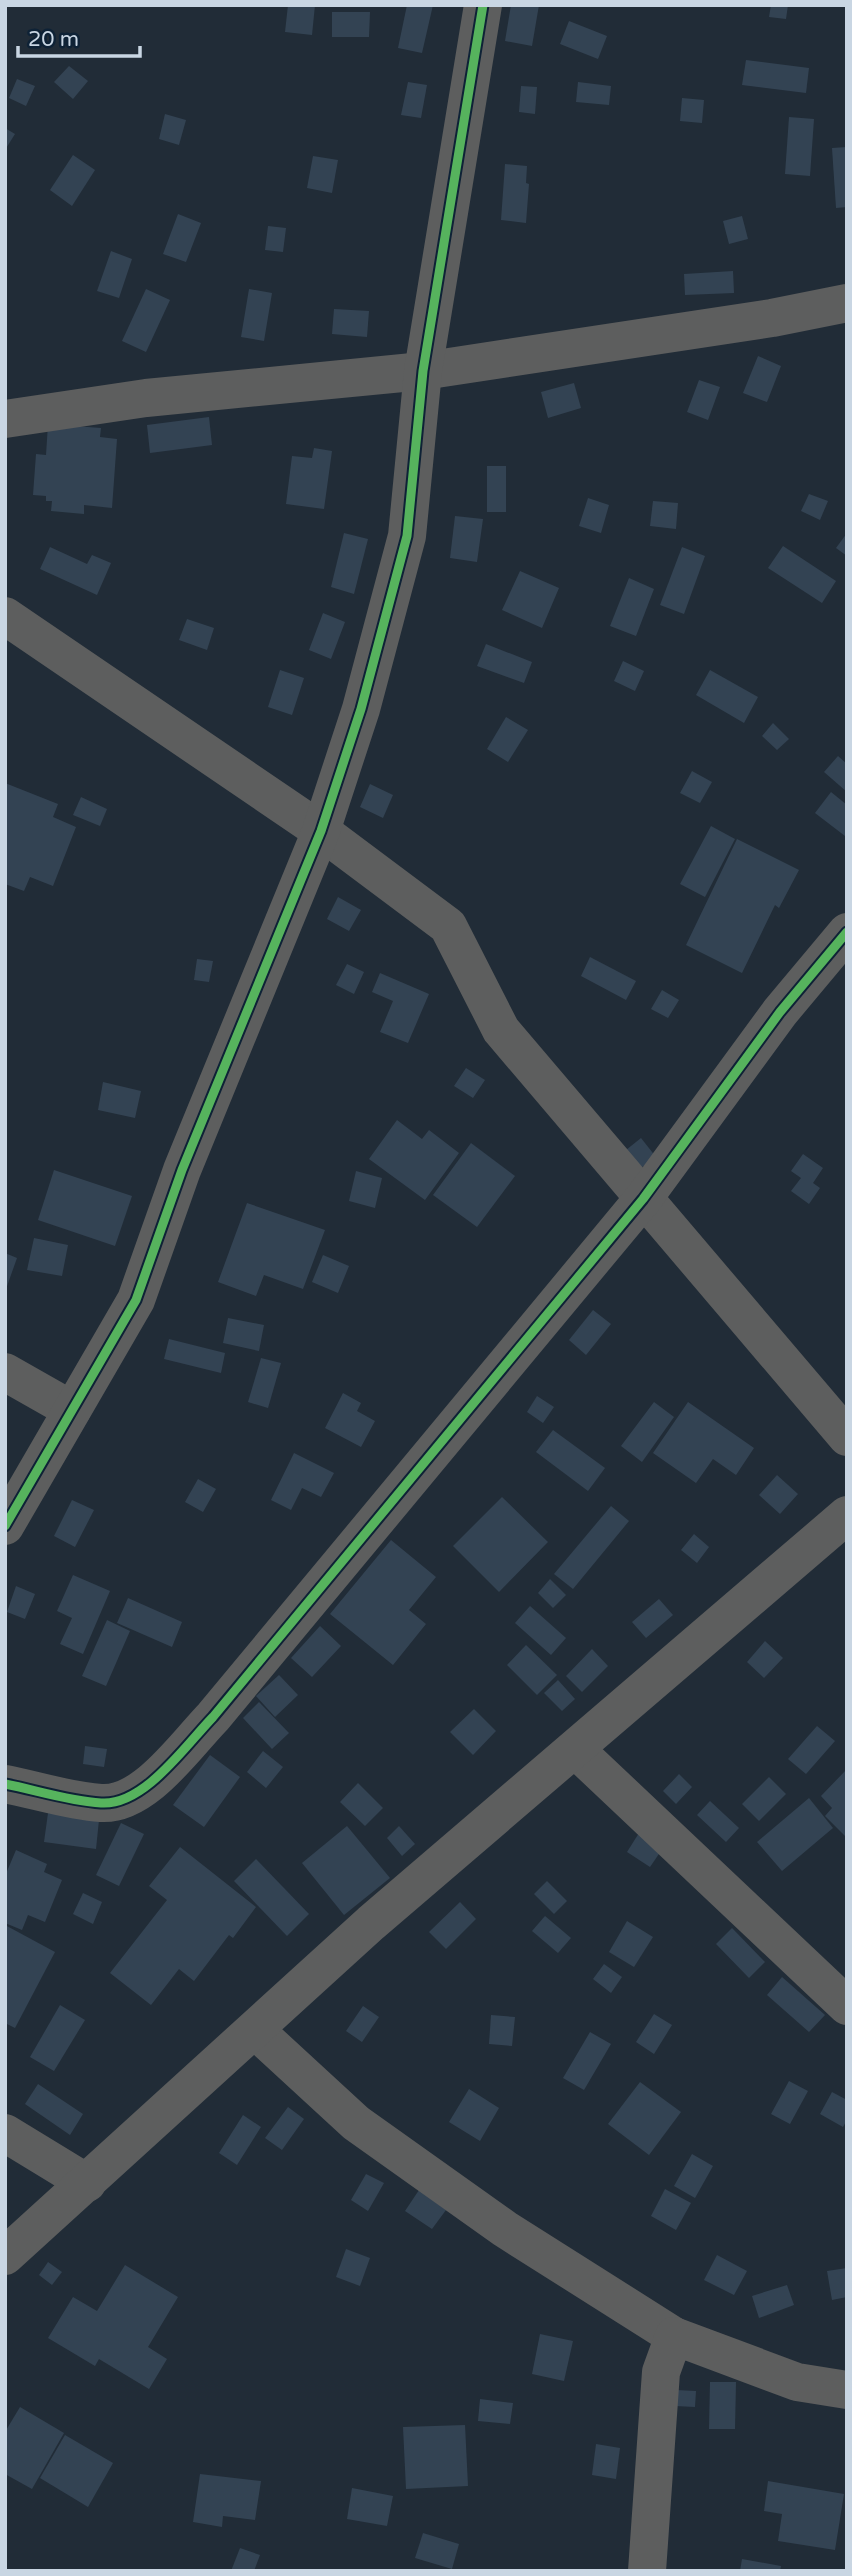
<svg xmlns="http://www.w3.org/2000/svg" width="852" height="2576" viewBox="0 0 852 2576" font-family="'Varela Round',sans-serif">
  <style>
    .building { fill: #334353 }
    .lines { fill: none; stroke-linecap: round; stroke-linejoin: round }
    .minor { stroke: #5d5e5e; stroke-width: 38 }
    .cycleway-casing { stroke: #0e2236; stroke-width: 13 }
    .cycleway { stroke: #56b35d; stroke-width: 9 }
  </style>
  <rect width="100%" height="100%" fill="#212c37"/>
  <!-- building -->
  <g class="building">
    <polygon points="288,5 315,5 312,35 285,32"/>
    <polygon points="407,5 433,5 422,53 398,48"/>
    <polygon points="511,5 539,5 532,46 505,41"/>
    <polygon points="771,5 788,5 786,19 769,17"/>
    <polygon points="332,12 370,12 369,37 332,37"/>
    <polygon points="569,21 607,36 598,59 560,44"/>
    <polygon points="746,60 809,68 806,93 742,85"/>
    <polygon points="69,66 88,81 73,99 54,82"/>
    <polygon points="17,79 35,86 26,106 9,98"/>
    <polygon points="408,82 427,85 421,118 401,115"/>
    <polygon points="578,82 611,86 609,105 576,102"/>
    <polygon points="521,86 537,87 535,114 519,112"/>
    <polygon points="682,98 704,100 702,123 680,121"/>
    <polygon points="165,114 186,120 179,145 159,139"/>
    <polygon points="789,117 814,119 810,176 785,174"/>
    <polygon points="5,128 15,134 5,150"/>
    <polygon points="847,147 847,207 836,208 832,148"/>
    <polygon points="73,155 95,170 72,206 50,190"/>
    <polygon points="313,156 338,160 332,193 307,188"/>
    <polygon points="505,164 527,166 526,183 529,184 526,223 501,220"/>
    <polygon points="178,214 201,223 186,262 163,254"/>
    <polygon points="742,216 748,239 729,244 723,221"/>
    <polygon points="268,226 286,228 283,252 265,250"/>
    <polygon points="111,251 132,259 119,298 97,291"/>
    <polygon points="733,271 734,293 685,295 684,274"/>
    <polygon points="146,289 170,300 146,352 122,341"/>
    <polygon points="249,289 272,293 264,341 241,337"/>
    <polygon points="334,309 369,311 367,337 332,334"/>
    <polygon points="758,356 781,366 767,402 743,393"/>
    <polygon points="699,380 720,387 708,420 687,412"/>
    <polygon points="574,383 581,408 548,418 541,392"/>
    <polygon points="209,417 212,445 150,453 147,425"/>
    <polygon points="48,424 101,428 100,437 117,439 112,508 84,505 84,514 51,511 52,501 46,501 46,496 33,495 36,454 46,455"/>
    <polygon points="314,448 332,451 324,509 286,504 292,456 312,458"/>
    <rect x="487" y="466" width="19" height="46"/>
    <polygon points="809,494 828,501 820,520 801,511"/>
    <polygon points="588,498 609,505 601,533 579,526"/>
    <polygon points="653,501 678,503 676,529 650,526"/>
    <polygon points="455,516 483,519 477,562 450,558"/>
    <polygon points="344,533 368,539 354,594 331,587"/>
    <polygon points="847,533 847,556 836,548"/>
    <polygon points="783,546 836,581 822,603 768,568"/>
    <polygon points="50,547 87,564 92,555 111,563 97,595 40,569"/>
    <polygon points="682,547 705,556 684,614 660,605"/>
    <polygon points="520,571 559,588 542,628 502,610"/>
    <polygon points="629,578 654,589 636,636 610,626"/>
    <polygon points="323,613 345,622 331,659 309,650"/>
    <polygon points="187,619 214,628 207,650 179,640"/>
    <polygon points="486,644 532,662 524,683 477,666"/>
    <polygon points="623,661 644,671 635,691 614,681"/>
    <polygon points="280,670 304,678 292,715 268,707"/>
    <polygon points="710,670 758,697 744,723 696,695"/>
    <polygon points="506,717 528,730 508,762 487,749"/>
    <polygon points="773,723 789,739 777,750 762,736"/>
    <polygon points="838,756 847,764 847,792 824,772"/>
    <polygon points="692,771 712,782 700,803 680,793"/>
    <polygon points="5,783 58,804 53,817 76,827 53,886 30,877 24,891 5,884"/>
    <polygon points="370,784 393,795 383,818 360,807"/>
    <polygon points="831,792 847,805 845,836 815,813"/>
    <polygon points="81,797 107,809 100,826 73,815"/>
    <polygon points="711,826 735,839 705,897 680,884"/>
    <polygon points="737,839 799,870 779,908 775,905 742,973 686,945"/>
    <polygon points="338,897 361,910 349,931 327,919"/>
    <polygon points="590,957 636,981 626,1000 581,976"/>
    <polygon points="197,959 213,961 209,982 194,980"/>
    <polygon points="347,964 364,972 354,994 336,985"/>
    <polygon points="380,973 429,994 408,1043 380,1032 393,1001 372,992"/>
    <polygon points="662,990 679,1000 668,1018 651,1009"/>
    <polygon points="466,1068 485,1080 473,1098 454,1086"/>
    <polygon points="103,1082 141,1091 135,1118 98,1110"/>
    <polygon points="397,1120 422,1139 429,1130 459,1153 425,1200 369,1159"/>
    <polygon points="641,1138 656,1157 641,1168 626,1150"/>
    <polygon points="471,1143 515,1176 477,1227 433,1195"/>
    <polygon points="803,1154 823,1168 813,1183 820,1188 809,1204 791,1191 801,1178 791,1171"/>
    <polygon points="54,1170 132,1196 115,1246 38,1220"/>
    <polygon points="356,1171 382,1178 375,1208 349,1201"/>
    <polygon points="247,1203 325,1230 303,1289 264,1275 256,1296 218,1282"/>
    <polygon points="34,1238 68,1245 62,1276 27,1270"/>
    <polygon points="5,1253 17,1258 6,1289 5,1289"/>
    <polygon points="323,1255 349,1266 338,1293 312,1282"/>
    <polygon points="593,1310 611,1324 586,1355 569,1340"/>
    <polygon points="228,1318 264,1325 259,1351 223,1343"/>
    <polygon points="169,1339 225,1353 221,1373 164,1359"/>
    <polygon points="261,1358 281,1363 268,1408 248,1402"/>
    <polygon points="343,1393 361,1403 357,1411 375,1421 361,1447 325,1428"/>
    <polygon points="537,1396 554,1407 543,1423 527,1412"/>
    <polygon points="654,1402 674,1417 642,1462 621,1446"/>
    <polygon points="688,1402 754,1448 736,1475 713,1459 696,1483 653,1453"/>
    <polygon points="553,1430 605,1468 588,1491 536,1452"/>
    <polygon points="294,1453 334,1473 321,1497 302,1488 291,1510 271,1500"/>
    <polygon points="777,1475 798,1494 780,1514 759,1495"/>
    <polygon points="198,1479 216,1489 203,1512 185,1502"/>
    <polygon points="502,1497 548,1542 499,1592 453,1546"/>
    <polygon points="72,1500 94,1510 75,1547 54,1536"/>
    <polygon points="611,1506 629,1521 573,1589 554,1574"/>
    <polygon points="694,1534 709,1547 697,1563 681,1550"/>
    <polygon points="391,1540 436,1577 409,1610 426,1624 393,1665 330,1614"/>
    <polygon points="73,1575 110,1591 83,1654 60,1644 72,1618 57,1611"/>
    <polygon points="550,1579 566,1595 553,1608 538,1593"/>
    <polygon points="16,1586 35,1594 25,1619 7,1612"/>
    <polygon points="128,1598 182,1622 172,1647 117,1623"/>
    <polygon points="659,1599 673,1615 646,1638 632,1622"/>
    <polygon points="530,1606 566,1638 551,1655 515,1623"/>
    <polygon points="107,1620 130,1631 106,1686 82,1676"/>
    <polygon points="320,1626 341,1646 312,1677 291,1658"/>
    <polygon points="765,1641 783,1658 764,1678 747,1662"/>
    <polygon points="526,1645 557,1675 537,1695 507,1665"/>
    <polygon points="592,1649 608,1666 582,1692 566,1676"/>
    <polygon points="279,1675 298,1695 275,1717 256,1696"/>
    <polygon points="558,1680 575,1699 562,1711 544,1693"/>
    <polygon points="259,1702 289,1733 272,1749 243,1718"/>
    <polygon points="474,1709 496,1731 473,1755 450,1732"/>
    <polygon points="817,1726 835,1741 806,1774 788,1759"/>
    <polygon points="85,1746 107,1749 104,1767 83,1764"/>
    <polygon points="263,1751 283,1767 266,1788 247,1772"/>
    <polygon points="210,1755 240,1777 204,1827 173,1805"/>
    <polygon points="847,1769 847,1838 825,1816 832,1808 821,1796"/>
    <polygon points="679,1774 692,1787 676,1804 663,1791"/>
    <polygon points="769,1777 786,1794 759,1821 742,1804"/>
    <polygon points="358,1783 383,1808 365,1826 340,1802"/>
    <polygon points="809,1798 833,1828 782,1871 757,1842"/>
    <polygon points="710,1801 739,1828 726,1842 697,1815"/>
    <polygon points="48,1813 99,1820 96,1849 44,1842"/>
    <polygon points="121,1823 144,1834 119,1886 96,1875"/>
    <polygon points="347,1826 390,1878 344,1915 302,1863"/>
    <polygon points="399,1826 415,1844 402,1856 387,1838"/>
    <polygon points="639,1833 663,1848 650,1867 627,1852"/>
    <polygon points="180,1847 256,1907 233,1938 229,1935 194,1981 179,1969 151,2005 110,1973 167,1900 149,1886"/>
    <polygon points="16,1850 47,1864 44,1872 62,1880 45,1922 28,1915 22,1930 5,1923 5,1876"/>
    <polygon points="256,1859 309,1914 287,1936 234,1881"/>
    <polygon points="547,1881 567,1901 554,1914 534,1894"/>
    <polygon points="83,1893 102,1902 93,1924 73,1914"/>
    <polygon points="460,1902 476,1919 446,1949 429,1932"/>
    <polygon points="545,1916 571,1938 558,1953 532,1931"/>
    <polygon points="627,1921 653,1937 634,1967 609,1952"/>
    <polygon points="5,1925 55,1952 15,2028 5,2023"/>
    <polygon points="732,1928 765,1962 749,1978 716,1944"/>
    <polygon points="604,1964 622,1977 611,1993 593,1979"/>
    <polygon points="782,1977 825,2015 809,2032 767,1995"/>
    <polygon points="60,2005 85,2020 54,2071 30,2057"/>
    <polygon points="363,2006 379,2017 362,2042 346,2031"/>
    <polygon points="654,2014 672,2025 654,2054 636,2042"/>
    <polygon points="491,2015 515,2017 512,2046 489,2044"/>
    <polygon points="590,2032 611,2044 584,2090 563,2078"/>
    <polygon points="789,2081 808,2091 790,2124 771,2114"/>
    <polygon points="640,2082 681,2112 649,2155 608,2124"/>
    <polygon points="38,2084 83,2114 70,2135 25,2104"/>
    <polygon points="469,2089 499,2108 480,2141 449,2122"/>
    <polygon points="832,2092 847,2100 847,2120 843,2127 820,2114"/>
    <polygon points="288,2107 304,2119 282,2150 265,2138"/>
    <polygon points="243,2115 261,2127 237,2165 219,2153"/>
    <polygon points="692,2154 713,2166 695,2198 674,2186"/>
    <polygon points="366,2174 384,2183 368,2211 351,2200"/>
    <polygon points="665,2189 691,2203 676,2230 651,2216"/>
    <polygon points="419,2190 446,2210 432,2229 405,2211"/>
    <polygon points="346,2249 370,2258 360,2286 336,2277"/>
    <polygon points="717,2255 747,2271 734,2295 704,2280"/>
    <polygon points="48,2262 62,2272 52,2285 39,2275"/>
    <polygon points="125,2265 178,2297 148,2347 167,2359 149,2389 99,2359 95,2366 48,2338 73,2297 97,2311"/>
    <polygon points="847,2268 847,2297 832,2300 827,2271"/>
    <polygon points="787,2285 794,2305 759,2318 752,2296"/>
    <polygon points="540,2334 573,2341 564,2381 532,2374"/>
    <polygon points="710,2382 736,2382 735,2429 709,2429"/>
    <polygon points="676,2390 696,2391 695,2407 675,2406"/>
    <polygon points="480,2399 513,2403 510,2424 478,2421"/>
    <polygon points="20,2407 64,2433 32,2489 5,2474 5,2432"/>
    <polygon points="465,2425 468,2486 406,2489 403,2427"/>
    <polygon points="65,2435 113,2463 88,2507 40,2478"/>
    <polygon points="596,2444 620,2448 616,2479 592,2475"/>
    <polygon points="200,2474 261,2481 255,2520 223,2516 222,2527 193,2522"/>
    <polygon points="768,2481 844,2494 835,2550 778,2541 782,2514 764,2511"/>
    <polygon points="352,2488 393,2496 387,2526 347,2519"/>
    <polygon points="423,2533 459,2544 452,2569 415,2558"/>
    <polygon points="240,2548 260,2555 254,2571 231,2571"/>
    <polygon points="742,2559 781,2566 780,2571 740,2571"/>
  </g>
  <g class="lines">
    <!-- minor -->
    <g class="minor">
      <polyline points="5,419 146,398 423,371 772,318 847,303"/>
      <polyline points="5,616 321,831 448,926 501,1030 847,1437"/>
      <polyline points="5,1372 72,1410"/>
      <polyline points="5,1526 136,1300 182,1170 321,831 361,709 407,536 423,371 483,5"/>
      <polyline points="576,1750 847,2006"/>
      <path d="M5 1784C36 1790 69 1801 101 1803 144 1806 185 1746 213 1717L643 1199 780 1012 847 932"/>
      <polyline points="255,2030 356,2123 505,2229 674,2336"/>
      <polyline points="5,2133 87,2183"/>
      <polyline points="5,2256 371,1923 847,1515"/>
      <polyline points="647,2571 661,2372 674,2336 797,2382 847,2390"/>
    </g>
    <defs>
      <g id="cycleway">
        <polyline points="5,1526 136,1300 182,1170 321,831 361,709 407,536 423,371 483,5"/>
        <path d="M5 1784C36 1790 69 1801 101 1803 144 1806 185 1746 213 1717L643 1199 780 1012 847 932"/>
      </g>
    </defs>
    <!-- cycleway casing -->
    <use href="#cycleway" class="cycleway-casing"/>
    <!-- cycleway -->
    <use href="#cycleway" class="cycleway"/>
  </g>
  <!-- border -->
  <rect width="852" height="2576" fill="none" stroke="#c9d6e3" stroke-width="14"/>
  <!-- scale -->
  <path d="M18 46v10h122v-10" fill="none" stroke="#c9d6e3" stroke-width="3.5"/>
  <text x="28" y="46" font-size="21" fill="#c9d6e3" stroke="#0e2236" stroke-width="5" paint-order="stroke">20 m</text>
</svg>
